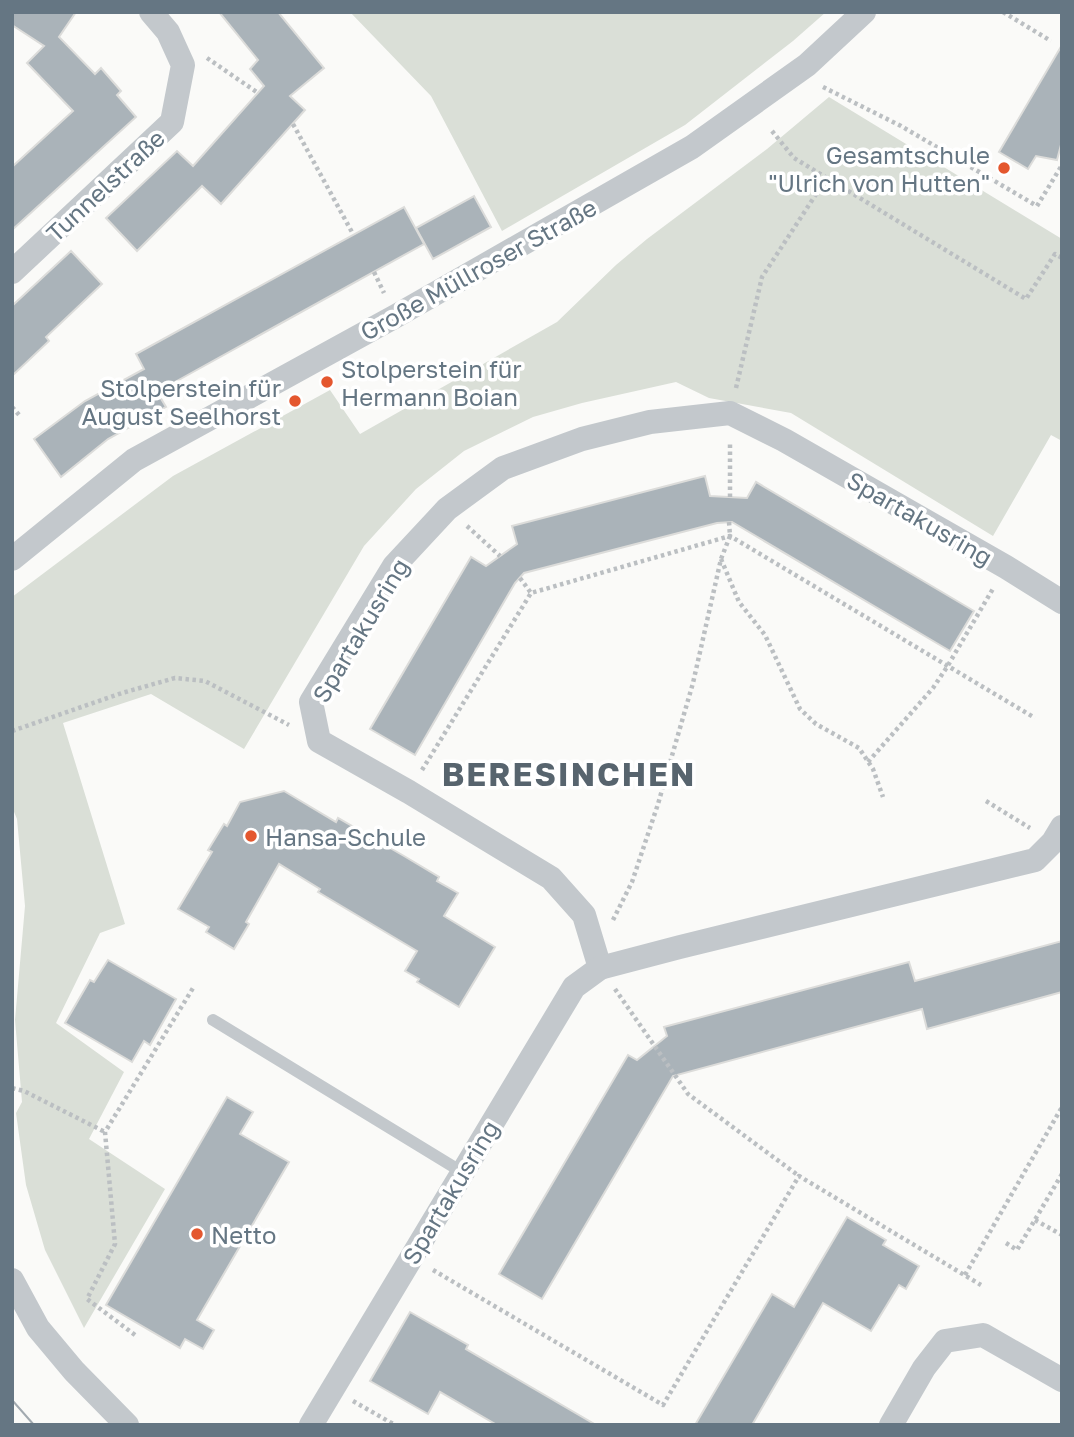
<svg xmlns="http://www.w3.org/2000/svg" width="1074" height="1437" viewBox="0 0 1074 1437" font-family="'Golos Text',sans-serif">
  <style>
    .green { fill: #dadfd7 }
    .building { fill: #aab3b9; stroke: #dcdcda; stroke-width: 2 }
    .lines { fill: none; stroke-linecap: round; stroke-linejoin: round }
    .path { stroke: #bbbfc2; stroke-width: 4.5; stroke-dasharray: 3.5 3.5; stroke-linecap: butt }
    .service { stroke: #c3c8cc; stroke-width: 12 }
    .minor { stroke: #c3c8cc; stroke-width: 24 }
    .tram { stroke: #a2aab0; stroke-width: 2 }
    .poi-dot { fill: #e4572e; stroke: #fff; stroke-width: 2.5 }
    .labels { text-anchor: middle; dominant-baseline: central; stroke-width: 7; stroke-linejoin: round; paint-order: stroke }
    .poi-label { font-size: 24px; fill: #657683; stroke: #fff; text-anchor: start }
    .street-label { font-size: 24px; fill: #657683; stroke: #fff }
    .district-label { font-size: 32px; font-weight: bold; letter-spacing: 2px; fill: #57646e; stroke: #fff }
  </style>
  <rect width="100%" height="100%" fill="#fafaf8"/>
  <!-- green -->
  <g class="green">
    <polygon points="350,12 826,12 793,41 685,125 502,231 431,96"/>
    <polygon points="829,97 1062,239 1062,441 1051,435 993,536 791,413 709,398 676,382 582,403 533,417 464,451 416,489 364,546 244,749 151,694 63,723 125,924 100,933 56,1023 124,1072 89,1139 165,1189 84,1328 45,1250 26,1185 16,1113 22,1102 15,1020 25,906 17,819 12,807 12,597 173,476 330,390 360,434 557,322 616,265 647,239 767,149"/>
  </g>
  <!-- building -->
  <g class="building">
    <polygon points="12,12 76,12 59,37 95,74 101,68 121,91 117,95 136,117 12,230 12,167 73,111 27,63 44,46 12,25"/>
    <polygon points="219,12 278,12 324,68 290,96 305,110 221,204 202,186 137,251 106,218 177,151 193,166 264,86 250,69 258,60"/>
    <polygon points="1062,45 1062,141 1057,160 1036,156 1028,169 999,152"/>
    <polygon points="474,196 491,227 433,259 416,228"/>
    <polygon points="404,207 424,244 157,392 166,407 108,439 61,477 34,439 85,401 144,369 136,354"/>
    <polygon points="71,251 102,284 46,337 49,341 12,376 12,306"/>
    <polygon points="705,476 710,496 747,498 756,482 974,611 950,651 732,522 717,523 524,573 515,583 415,755 370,729 471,557 486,566 517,544 512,526"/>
    <polygon points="284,791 336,822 338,818 404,856 439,877 437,881 458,893 444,916 495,947 459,1007 417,982 419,979 405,971 417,951 318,892 320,889 279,864 246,922 249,924 234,949 206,932 209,927 178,909 212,852 208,850 224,824 227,826 240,802"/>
    <polygon points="1062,941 1062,992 927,1029 922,1009 673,1076 542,1299 499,1274 628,1055 637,1060 667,1036 664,1027 909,962 915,981"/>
    <polygon points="108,960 176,999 150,1045 144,1041 132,1062 65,1023 90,980 94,982"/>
    <polygon points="227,1097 253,1112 240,1134 289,1162 197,1320 214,1330 203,1349 185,1339 180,1348 106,1305"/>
    <polygon points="847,1217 886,1240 883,1245 919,1266 906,1289 899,1285 871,1331 823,1303 752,1425 695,1425 772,1294 794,1307"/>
    <polygon points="410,1312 468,1345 466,1349 596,1425 497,1425 440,1392 428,1414 370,1381"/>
  </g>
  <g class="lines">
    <!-- path -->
    <g class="path">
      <polyline points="1003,12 1051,41"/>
      <polyline points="207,58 258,93"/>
      <polyline points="823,87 901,126 1037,206 1062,165"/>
      <polyline points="293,124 353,234"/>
      <polyline points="772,131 794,158 1026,299 1055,254 1062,258"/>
      <polyline points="374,272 384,293"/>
      <polyline points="736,388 762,277 826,179"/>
      <polyline points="12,407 20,416"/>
      <polyline points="730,497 730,442"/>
      <polyline points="467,526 500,556"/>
      <polyline points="721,559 739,602 765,635 800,709 816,724 859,748 873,769 883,797"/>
      <polyline points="520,578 531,593"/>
      <polyline points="12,731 122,693 175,678 205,681 289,725"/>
      <polyline points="868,762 933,688 947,667 994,587"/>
      <polyline points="422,770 531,593 730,536 1035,718"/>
      <polyline points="986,801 1030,828"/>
      <polyline points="613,920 632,882 658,804 693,683 721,559 730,536 729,522"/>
      <polyline points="615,989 688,1094 799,1176"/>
      <polyline points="12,1088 24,1091 105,1132"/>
      <polyline points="1035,1220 1062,1235"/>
      <polyline points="1006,1243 1017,1250 1062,1174"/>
      <polyline points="433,1270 663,1405 799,1176 981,1285"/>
      <polyline points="965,1275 1062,1107"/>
      <polyline points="135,1335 87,1299 115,1244 105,1132 193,988"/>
      <polyline points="353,1401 395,1425"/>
    </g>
    <!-- service -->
    <polyline class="service" points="213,1020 462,1172"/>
    <!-- minor -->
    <g class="minor">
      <polyline points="12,272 172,122 183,65 168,32 151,12"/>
      <polyline points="12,559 134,460 396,316 692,147 807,65 864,12"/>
      <polyline points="600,968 584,915 551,878 409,792 319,741 311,702 394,566 447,509 503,468 582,439 650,422 730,413 784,440 1006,567 1062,602"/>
      <polyline points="12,1280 38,1328 74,1371 127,1425"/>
      <polyline points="311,1425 574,987 600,968 680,947 1035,860 1053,842 1062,827"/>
      <polyline points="891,1425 924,1368 945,1341 983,1335 1062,1380"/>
    </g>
    <!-- tram -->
    <g class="tram">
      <polyline points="12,1400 34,1425"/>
      <polyline points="12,1423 14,1425"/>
    </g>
  </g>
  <!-- markers -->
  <g class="poi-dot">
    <circle cx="1004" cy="168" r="7"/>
    <circle cx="327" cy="382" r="7"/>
    <circle cx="295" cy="401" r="7"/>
    <circle cx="251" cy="836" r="7"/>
    <circle cx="197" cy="1234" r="7"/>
  </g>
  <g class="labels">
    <!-- poi labels -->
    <g class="poi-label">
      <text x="990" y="154" text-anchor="end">Gesamtschule<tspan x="990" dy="28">"Ulrich von Hutten"</tspan></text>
      <text x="341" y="368">Stolperstein für<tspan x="341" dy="28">Hermann Boian</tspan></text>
      <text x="281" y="387" text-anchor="end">Stolperstein für<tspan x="281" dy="28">August Seelhorst</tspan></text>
      <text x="265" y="836">Hansa-Schule</text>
      <text x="211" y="1234">Netto</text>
    </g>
    <!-- street labels -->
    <g class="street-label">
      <text transform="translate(105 185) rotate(-43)">Tunnelstraße</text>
      <text transform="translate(478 269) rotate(-29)">Große Müllroser Straße</text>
      <text transform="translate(920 518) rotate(30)">Spartakusring</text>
      <text transform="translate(360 630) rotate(-59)">Spartakusring</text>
      <text transform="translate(450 1192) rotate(-59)">Spartakusring</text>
    </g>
    <!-- district labels -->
    <g class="district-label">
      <text x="569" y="774">BERESINCHEN</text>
    </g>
  </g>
  <!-- border -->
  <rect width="1074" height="1437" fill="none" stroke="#657683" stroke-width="28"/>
</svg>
